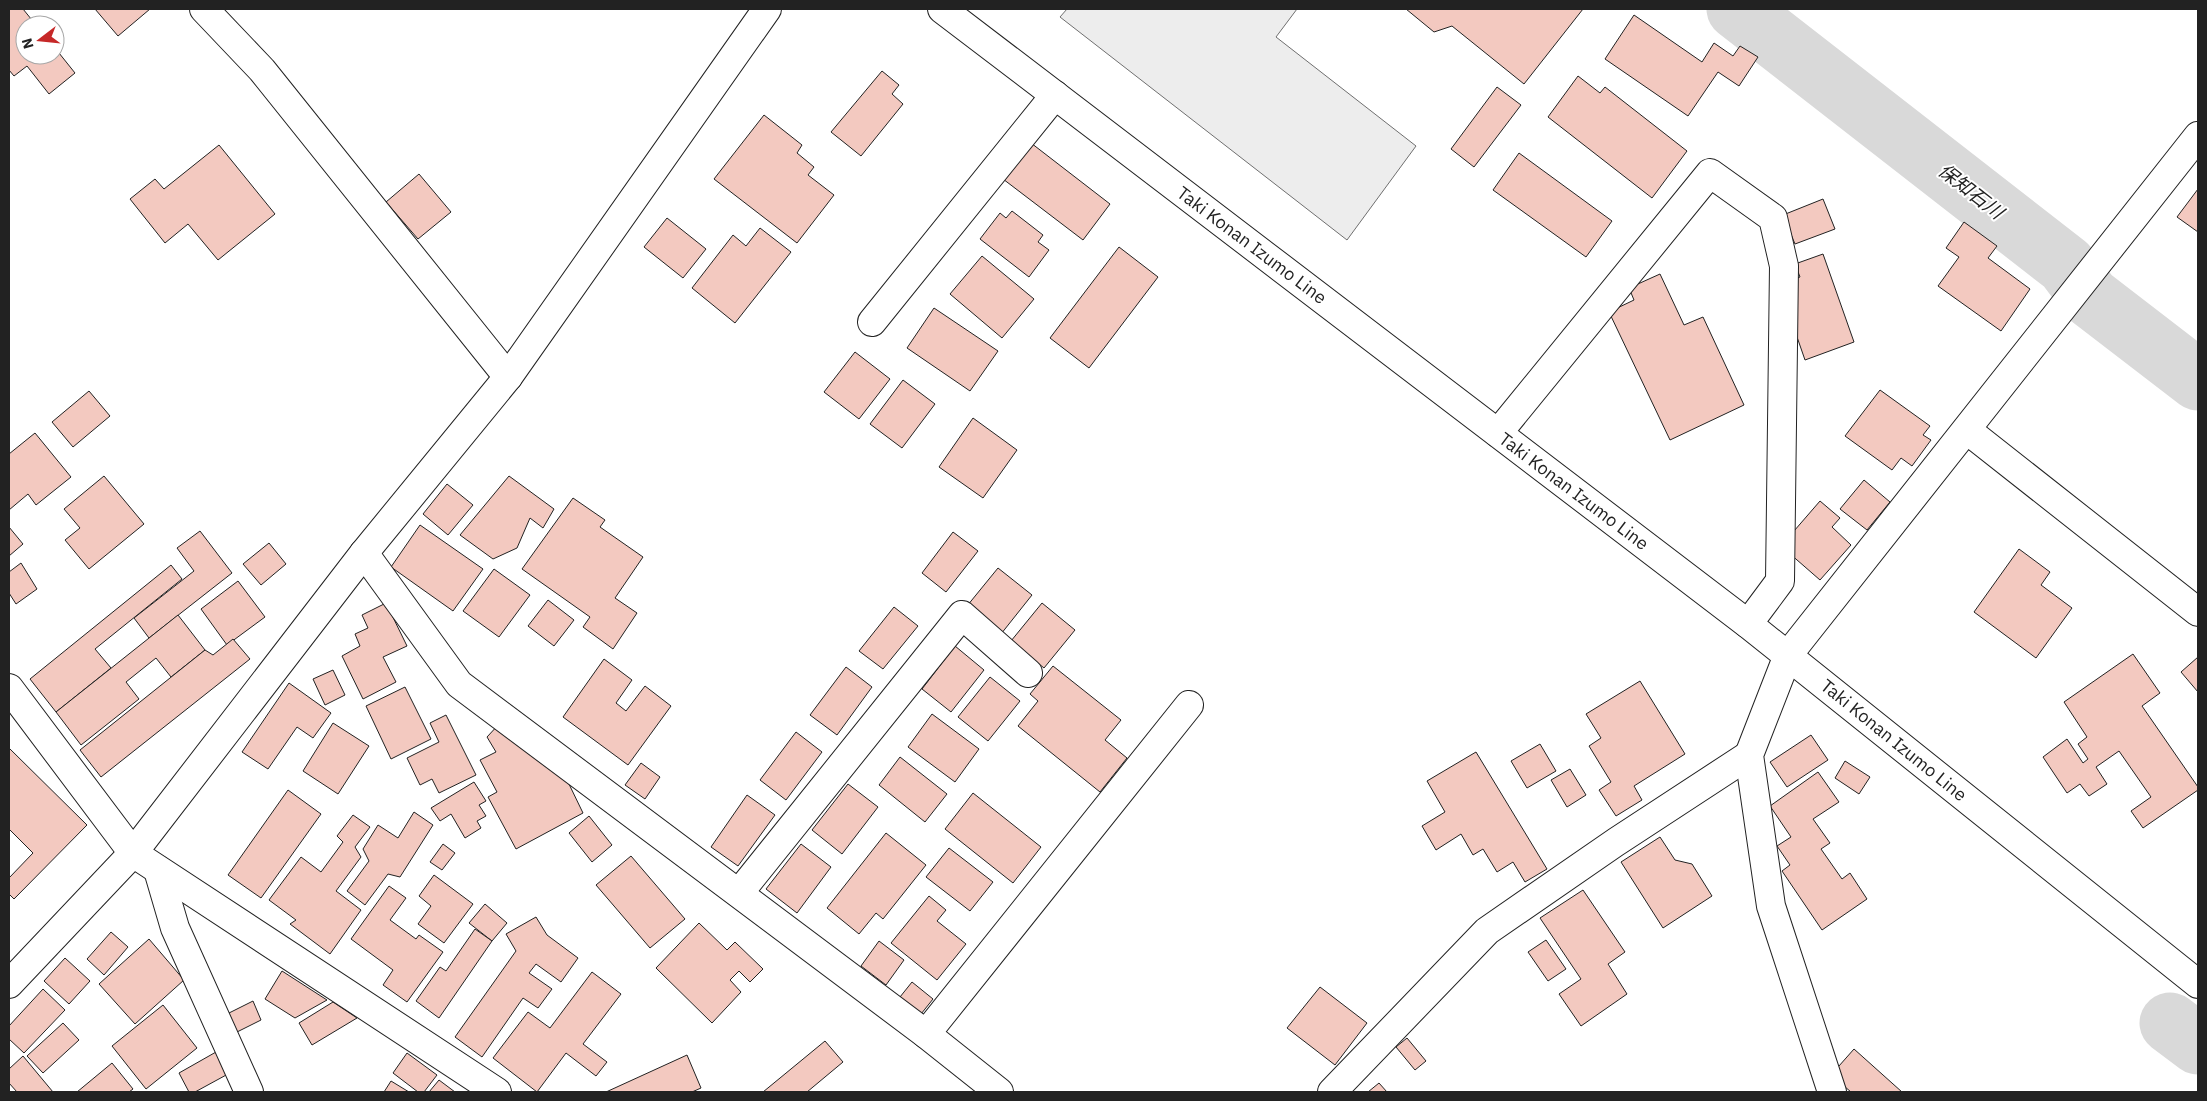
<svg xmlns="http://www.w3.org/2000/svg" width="2207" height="1101" viewBox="0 0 2207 1101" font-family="'IBM Plex Sans','Noto Sans JP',sans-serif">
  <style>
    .parking { fill: #ededed; stroke: #6f6f6f }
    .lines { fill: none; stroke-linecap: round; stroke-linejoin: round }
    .river { stroke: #d9d9d9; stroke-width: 61 }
    .building { fill: #f3c9c0; stroke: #222 }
    .street-casing { stroke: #222; stroke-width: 30 }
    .secondary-casing { stroke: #222; stroke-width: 30 }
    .street { stroke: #fff; stroke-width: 28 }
    .secondary { stroke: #fff; stroke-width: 28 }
    .labels { text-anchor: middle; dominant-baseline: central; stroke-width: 4; stroke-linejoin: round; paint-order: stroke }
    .street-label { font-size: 18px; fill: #222; stroke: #fff }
    .water-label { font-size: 19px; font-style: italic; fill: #222; stroke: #fff }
  </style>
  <rect width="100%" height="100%" fill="#fff"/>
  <!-- parking -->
  <polygon class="parking" points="1067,9 1297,9 1276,37 1416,146 1347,240 1060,17"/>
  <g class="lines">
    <!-- river -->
    <g class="river">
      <polyline points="1737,9 2066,265 2090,297 2198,380"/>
      <polyline points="2170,1023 2198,1044"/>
    </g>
  </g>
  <!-- building -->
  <g class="building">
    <polygon points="9,9 23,9 36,25 25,25 25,55 55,55 55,48 75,73 49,94 27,66 14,76 9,70"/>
    <polygon points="95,9 150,9 118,36"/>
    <polygon points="1406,9 1583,9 1524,84 1452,26 1434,32"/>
    <polygon points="1634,15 1702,62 1714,43 1733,56 1740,46 1758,57 1739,86 1718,72 1688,116 1605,59"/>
    <polygon points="882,71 899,85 892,94 903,104 861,156 831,132"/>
    <polygon points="1578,76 1600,93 1605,87 1687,151 1652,198 1548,117"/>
    <polygon points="1497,87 1521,105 1474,167 1451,149"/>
    <polygon points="764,115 802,145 797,153 814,167 808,175 834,195 797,243 714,179"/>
    <polygon points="1031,143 1110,204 1083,240 1003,179"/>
    <polygon points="219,145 275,214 218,260 188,224 165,243 130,199 155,179 164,189"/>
    <polygon points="1519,153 1612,221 1586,257 1493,190"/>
    <polygon points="419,174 451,212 418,239 386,202"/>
    <polygon points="2198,189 2198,232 2177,217"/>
    <polygon points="1823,199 1835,229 1795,244 1783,215"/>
    <polygon points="1012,211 1043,235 1038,242 1049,250 1029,277 980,239 1000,213 1006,218"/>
    <polygon points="667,218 706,249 683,278 644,247"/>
    <polygon points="1964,222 1997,246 1988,258 2030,289 2001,331 1938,286 1959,257 1946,248"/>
    <polygon points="760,228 791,252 735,323 692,288 733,235 746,246"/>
    <polygon points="1119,247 1158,277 1089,368 1050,338"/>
    <polygon points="1823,254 1854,342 1805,360 1779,285 1800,277 1795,264"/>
    <polygon points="982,256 1034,299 1002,338 950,294"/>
    <polygon points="1660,274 1684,325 1703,317 1744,405 1670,440 1609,312 1634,300 1629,288"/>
    <polygon points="934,308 998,351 970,391 907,348"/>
    <polygon points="855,352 890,379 859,419 824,392"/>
    <polygon points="903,380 935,404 902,448 870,424"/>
    <polygon points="1880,390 1930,426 1923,435 1931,440 1912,466 1901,458 1892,470 1845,436"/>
    <polygon points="89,391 110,416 73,447 52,422"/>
    <polygon points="973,418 1017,450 983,498 939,467"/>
    <polygon points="35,433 71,477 36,505 28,494 9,510 9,454"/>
    <polygon points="104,476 144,524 89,569 65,540 80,528 64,509"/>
    <polygon points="509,476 554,509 543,528 530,518 517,548 493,559 460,535"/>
    <polygon points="1864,480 1890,502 1867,530 1840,509"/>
    <polygon points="447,484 473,505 448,535 423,514"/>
    <polygon points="573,498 605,520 600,527 643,557 615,598 637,613 613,649 583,627 590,617 522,569"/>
    <polygon points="1820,501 1840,518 1832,527 1851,545 1820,580 1781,546"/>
    <polygon points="420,525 483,569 453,611 391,567"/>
    <polygon points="9,527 23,544 9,556"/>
    <polygon points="200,531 232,573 149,638 134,618 194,571 177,548"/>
    <polygon points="953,532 978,551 946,592 922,573"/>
    <polygon points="269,543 286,564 261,585 243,564"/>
    <polygon points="2019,549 2050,572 2041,585 2072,608 2036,658 1974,612"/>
    <polygon points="21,563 37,589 16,604 9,593 9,572"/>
    <polygon points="171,565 182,579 95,649 111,668 56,712 30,679"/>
    <polygon points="998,568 1032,595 1001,634 967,606"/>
    <polygon points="494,569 530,595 499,637 463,611"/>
    <polygon points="238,581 265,617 227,645 201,609"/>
    <polygon points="548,600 574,620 554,646 528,626"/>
    <polygon points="386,603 407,646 383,657 396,682 363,699 342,656 360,646 355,634 368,628 362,615"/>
    <polygon points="1042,603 1075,630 1044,668 1011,641"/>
    <polygon points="894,607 918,626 883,669 859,651"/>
    <polygon points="178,615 205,650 171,677 156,658 126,682 139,699 81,745 56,712"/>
    <polygon points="233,639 250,659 101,777 80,750 205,650 213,655"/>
    <polygon points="955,646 984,670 951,712 922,689"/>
    <polygon points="2133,654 2160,693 2142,706 2198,787 2198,790 2143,828 2131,811 2151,797 2119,751 2096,767 2107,784 2089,796 2080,784 2067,793 2043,757 2067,739 2083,763 2088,759 2078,744 2087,737 2064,702"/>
    <polygon points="2198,657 2198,692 2181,672"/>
    <polygon points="604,659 632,680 616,703 626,711 645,686 671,706 628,765 563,717"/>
    <polygon points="1053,666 1121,720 1105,740 1127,758 1100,792 1018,726 1038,701 1030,694"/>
    <polygon points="846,667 872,687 837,735 810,715"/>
    <polygon points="333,670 345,695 325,705 313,679"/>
    <polygon points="990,677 1020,701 988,741 958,717"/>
    <polygon points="1640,681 1685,754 1634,786 1642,800 1616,816 1599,790 1611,782 1589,746 1601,738 1586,714"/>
    <polygon points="289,683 331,713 313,738 297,727 268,769 242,752"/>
    <polygon points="405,687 431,739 391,759 366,706"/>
    <polygon points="932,714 979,749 955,782 908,747"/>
    <polygon points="446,715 476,775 439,793 432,779 420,785 407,758 439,742 430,723"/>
    <polygon points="333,723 369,746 338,794 303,771"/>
    <polygon points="500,723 568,782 583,813 516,849 488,797 497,792 480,760 496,752 487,737"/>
    <polygon points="796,732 822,752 786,800 760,780"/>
    <polygon points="1811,735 1828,760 1787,787 1770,762"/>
    <polygon points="1540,744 1556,771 1527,788 1511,761"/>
    <polygon points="9,748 87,825 14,899 9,894 9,878 33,853 9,829"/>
    <polygon points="1476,752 1547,869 1525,882 1513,862 1497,872 1483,849 1473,855 1461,834 1436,850 1422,826 1445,812 1427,781"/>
    <polygon points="900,757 947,794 925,822 879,785"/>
    <polygon points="1845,761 1870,777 1859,794 1835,778"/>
    <polygon points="641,763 660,777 645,799 625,785"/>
    <polygon points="1570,769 1586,795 1567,807 1551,780"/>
    <polygon points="1818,772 1839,802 1813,819 1830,843 1821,849 1842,879 1850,873 1867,899 1822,930 1782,871 1790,865 1777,846 1791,837 1770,806"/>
    <polygon points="474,782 486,801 479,805 486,816 477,821 481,828 465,838 451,814 440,821 431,808"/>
    <polygon points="848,784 878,807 842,854 812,830"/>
    <polygon points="288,790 321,814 261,898 228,875"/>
    <polygon points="973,793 1041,847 1013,883 945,829"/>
    <polygon points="747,795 775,815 738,866 711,847"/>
    <polygon points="414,812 433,825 400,877 388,874 365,905 347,891 369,861 363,849 378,825 398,838"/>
    <polygon points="353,815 370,827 355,847 361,857 336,891 361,910 330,954 290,924 296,920 269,900 301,857 321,872 343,842 337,836"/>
    <polygon points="589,816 612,845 592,862 569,833"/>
    <polygon points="886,833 926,865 883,919 876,913 859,934 827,908"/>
    <polygon points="1660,837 1675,860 1692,864 1712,896 1663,928 1621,862"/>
    <polygon points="443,844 455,853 442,870 430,862"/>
    <polygon points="801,844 831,867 797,913 766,889"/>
    <polygon points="949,848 993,882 970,911 926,877"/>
    <polygon points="631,856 685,919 650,948 596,885"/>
    <polygon points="434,875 473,904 444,943 418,924 431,906 419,896"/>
    <polygon points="389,886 406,898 390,920 416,939 419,935 443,952 407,1002 383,985 393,970 351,939"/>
    <polygon points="1583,890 1625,952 1608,964 1627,994 1581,1026 1559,994 1581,979 1540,918"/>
    <polygon points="929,896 946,910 937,921 966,944 937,980 891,943"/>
    <polygon points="485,904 507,923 492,941 469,923"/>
    <polygon points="536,917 547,935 578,958 561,982 536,964 529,973 552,989 538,1008 523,998 482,1057 455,1037 516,951 506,934"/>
    <polygon points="699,923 727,950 735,942 763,969 750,982 739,971 730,980 741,992 712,1023 656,968"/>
    <polygon points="475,929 492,941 439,1018 416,1001 440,967 446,971"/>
    <polygon points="111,932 128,947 104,975 87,959"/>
    <polygon points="149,939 184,980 135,1024 99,984"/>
    <polygon points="1546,940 1566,969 1548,981 1528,952"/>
    <polygon points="879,941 904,960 886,985 861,966"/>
    <polygon points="65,958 90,981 69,1004 44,981"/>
    <polygon points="282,971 327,1000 295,1018 265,999"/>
    <polygon points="592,972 621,994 583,1044 607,1062 596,1076 566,1053 537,1092 493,1058 528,1012 550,1028"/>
    <polygon points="912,982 933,999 917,1019 896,1002"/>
    <polygon points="1320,987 1367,1023 1335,1065 1287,1028"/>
    <polygon points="43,989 65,1010 24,1053 9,1039 9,1026"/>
    <polygon points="253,1001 261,1020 235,1033 225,1015"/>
    <polygon points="333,1002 357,1018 312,1045 299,1023"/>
    <polygon points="163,1005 197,1048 146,1089 112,1046"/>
    <polygon points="63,1023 79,1040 43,1073 27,1056"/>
    <polygon points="1407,1038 1426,1061 1415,1070 1396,1047"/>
    <polygon points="825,1041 843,1062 807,1092 763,1092"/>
    <polygon points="1854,1049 1902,1092 1851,1092 1831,1075"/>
    <polygon points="216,1052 228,1074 195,1092 189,1092 179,1073"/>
    <polygon points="407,1053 437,1075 424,1092 418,1092 393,1073"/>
    <polygon points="687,1055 701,1088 692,1092 606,1092"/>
    <polygon points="23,1056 53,1092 17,1092 9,1083 9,1069"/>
    <polygon points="112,1063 133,1089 129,1092 77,1092"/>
    <polygon points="439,1080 455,1092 429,1092"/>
    <polygon points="391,1081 409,1092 384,1092"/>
    <polygon points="1379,1083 1387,1092 1368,1092"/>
  </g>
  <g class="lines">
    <defs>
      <g id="street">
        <polyline points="204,9 262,70 508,377"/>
        <polyline points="872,322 1055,95"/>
        <polyline points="1967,430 2198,612"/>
        <polyline points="1498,433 1710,173 1773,218 1784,266 1780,581 1748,624"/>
        <polyline points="364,553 459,684 926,1034 999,1092"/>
        <polyline points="9,688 133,853 497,1092"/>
        <polyline points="158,870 175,928 249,1092"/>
        <polyline points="739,893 962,615 1028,673"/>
        <polyline points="926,1034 1189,705"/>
        <polyline points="1332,1092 1487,931 1616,842 1749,755"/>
        <polyline points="1832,1092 1771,906 1749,755 1788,655 2198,136"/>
      </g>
      <g id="secondary">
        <polyline points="942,9 1748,624 2198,984"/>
        <polyline points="9,984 133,853 364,553 508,377 767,9"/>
      </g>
    </defs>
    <!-- street casing -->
    <use href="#street" class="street-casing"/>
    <!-- secondary casing -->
    <use href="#secondary" class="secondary-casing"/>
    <!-- street -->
    <use href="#street" class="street"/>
    <!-- secondary -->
    <use href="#secondary" class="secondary"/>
  </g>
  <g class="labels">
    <!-- street labels -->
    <g class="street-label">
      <text transform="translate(1252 245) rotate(37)">Taki Konan Izumo Line</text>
      <text transform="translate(1574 491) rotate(37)">Taki Konan Izumo Line</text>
      <text transform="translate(1894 740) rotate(39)">Taki Konan Izumo Line</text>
    </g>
    <!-- water labels -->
    <g class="water-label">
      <text transform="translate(1971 191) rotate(38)">保知石川</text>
    </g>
  </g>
  <!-- border -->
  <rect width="2207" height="1101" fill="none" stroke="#222222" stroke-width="20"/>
  <!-- north arrow -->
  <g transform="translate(40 40) rotate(254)"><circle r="24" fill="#ffffff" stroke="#a7a7a7"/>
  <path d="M0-4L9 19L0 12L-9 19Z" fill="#c62828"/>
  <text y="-8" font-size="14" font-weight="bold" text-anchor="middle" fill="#222222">N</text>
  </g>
</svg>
